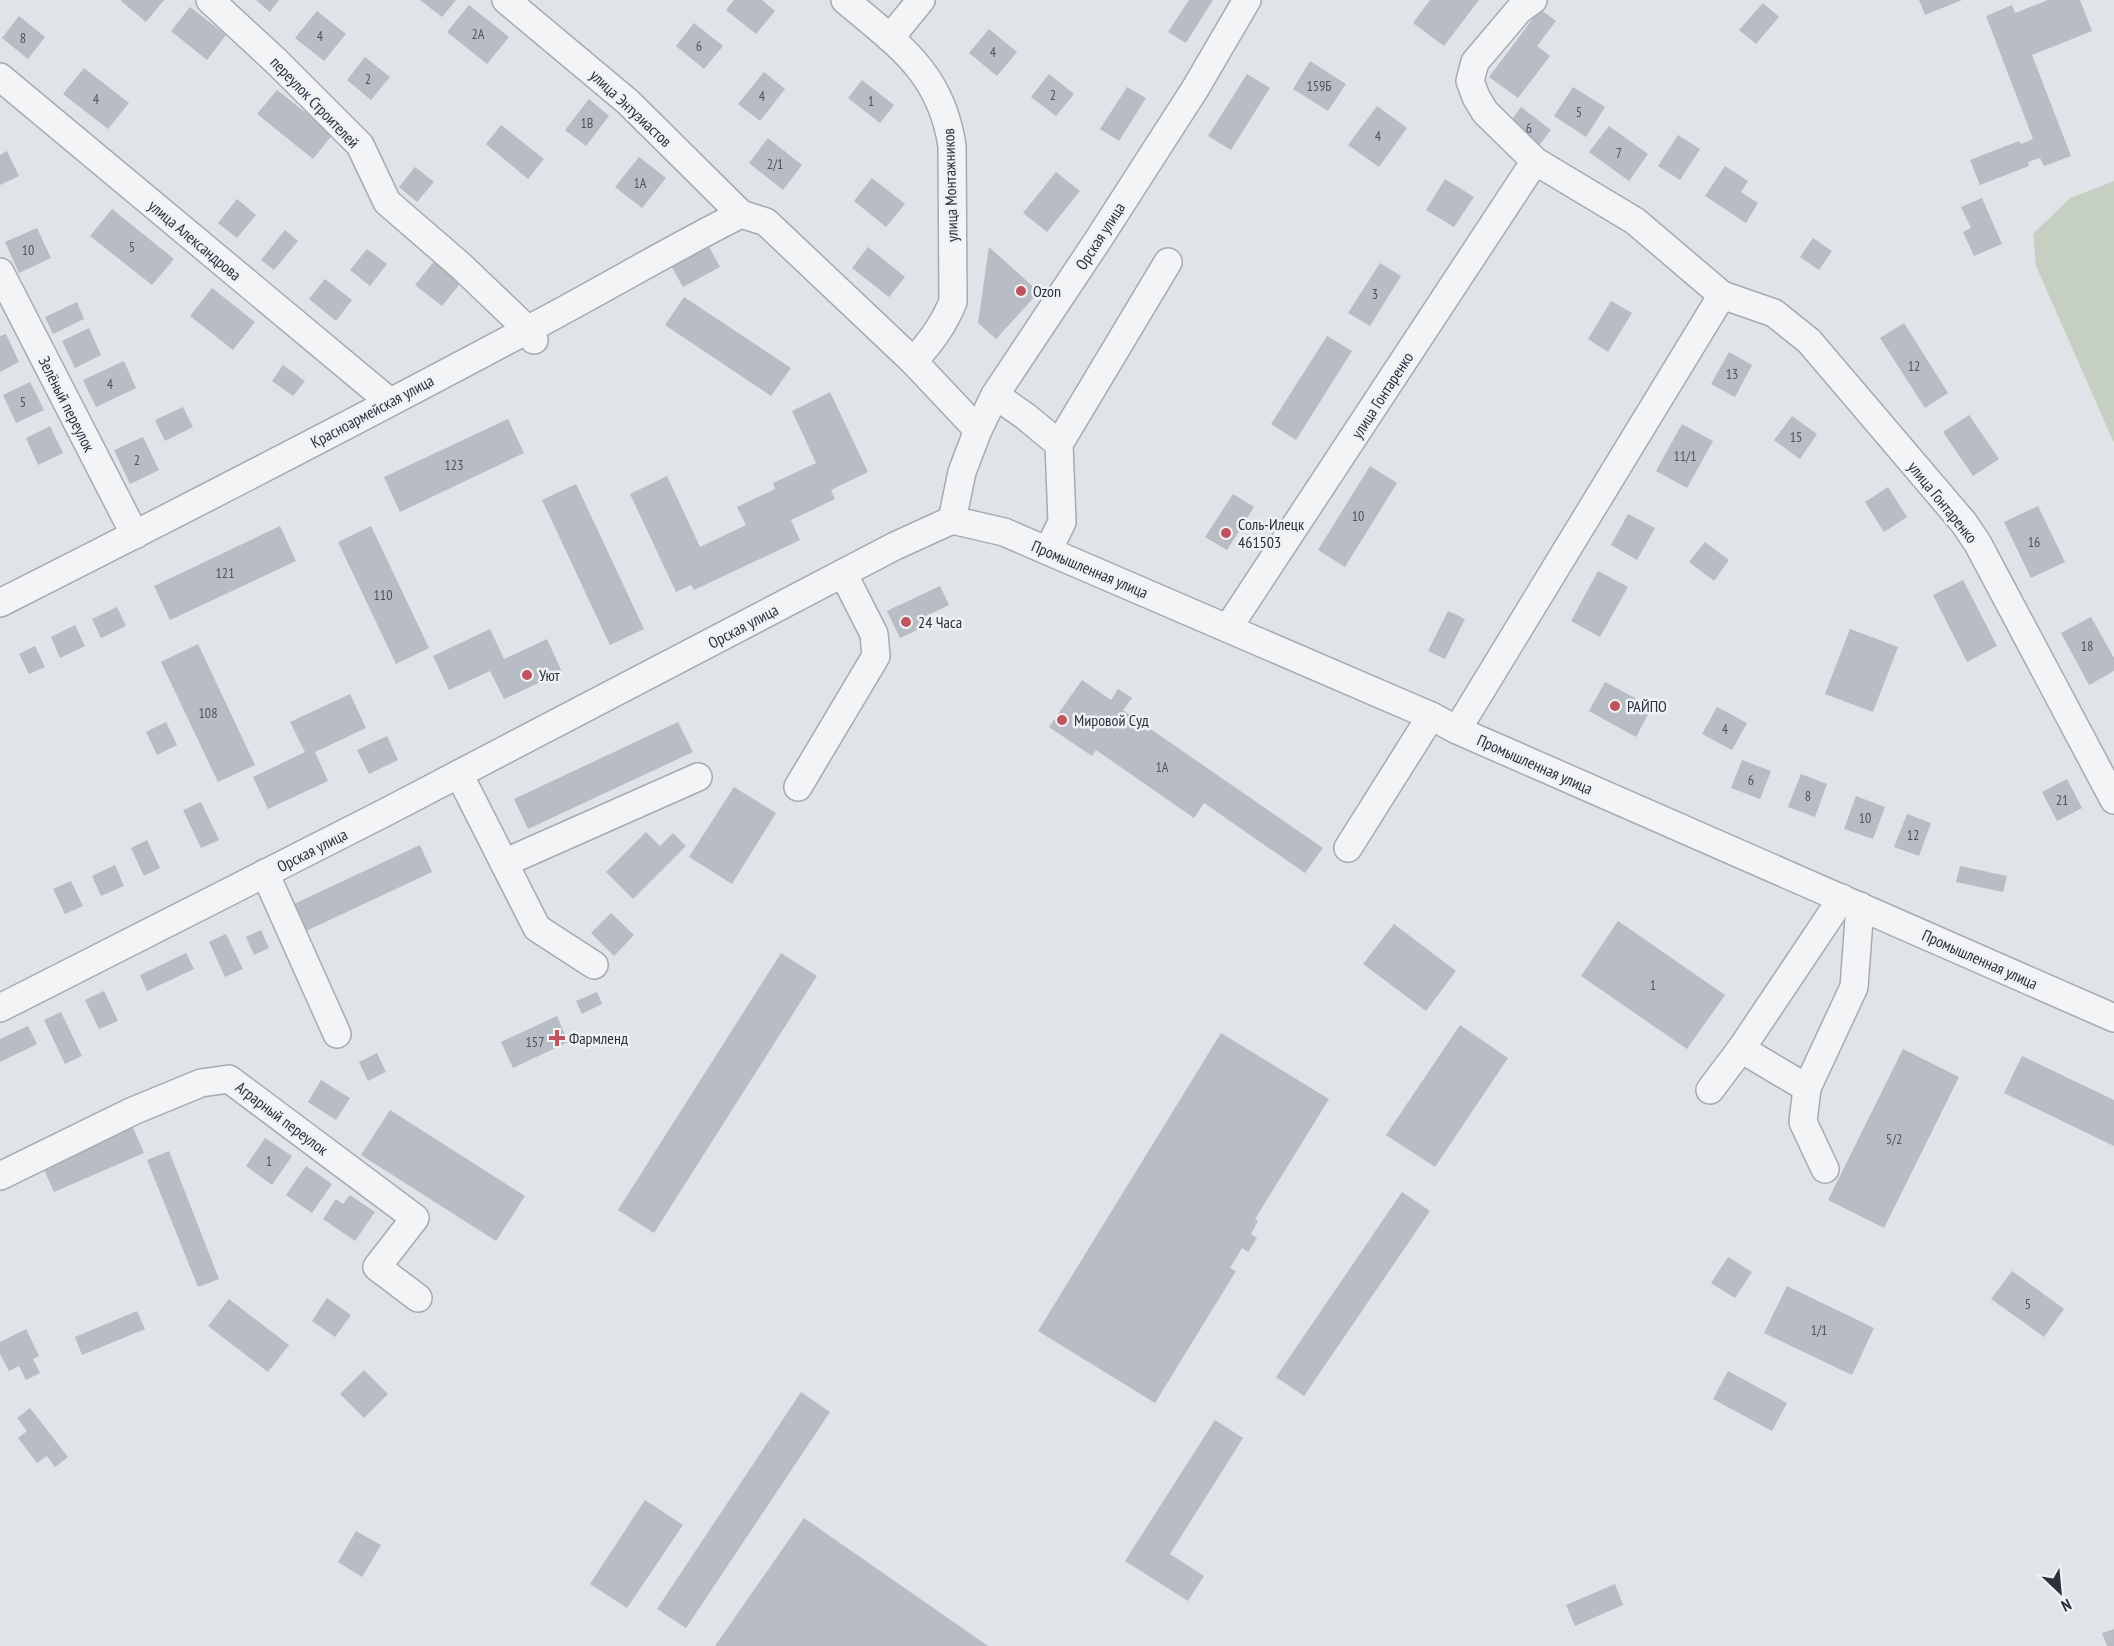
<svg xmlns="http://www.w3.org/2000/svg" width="2114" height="1646" viewBox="0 0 2114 1646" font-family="'PT Sans Narrow',sans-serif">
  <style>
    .green { fill: #c5d0c2 }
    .building { fill: #b8bcc4 }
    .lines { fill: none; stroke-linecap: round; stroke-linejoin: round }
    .minor-casing { stroke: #a6aab1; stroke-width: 30 }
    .minor { stroke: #f2f4f6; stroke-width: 27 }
    .poi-dot { fill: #bf535e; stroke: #eff2f5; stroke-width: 2 }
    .labels { text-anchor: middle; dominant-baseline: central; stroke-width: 5; stroke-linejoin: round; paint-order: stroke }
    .number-label { font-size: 14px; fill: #4e535f }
    .street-label { font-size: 16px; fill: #2b303d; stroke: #eff2f5 }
    .poi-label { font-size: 16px; fill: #2b303d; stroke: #eff2f5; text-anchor: start }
  </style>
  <rect width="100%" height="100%" fill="#e0e3e7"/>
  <!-- green -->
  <polygon class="green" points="2114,181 2114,443 2036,266 2033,234 2070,198"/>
  <!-- building -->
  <g class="building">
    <polygon points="122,0 164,0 146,22 121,1"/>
    <polygon points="256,0 279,0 270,12"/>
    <polygon points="420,0 456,0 442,17"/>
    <polygon points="734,0 762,0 775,11 756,34 726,10"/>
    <polygon points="1189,0 1213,0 1186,43 1168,32"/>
    <polygon points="1430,0 1479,0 1444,46 1413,23"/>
    <polygon points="1919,0 1962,0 1925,15"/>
    <polygon points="2048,0 2080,0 2092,31 2032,55 2071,156 2044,166 2040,158 2028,162 2029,166 1980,185 1970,160 2019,141 2021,144 2033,139 1986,16 2012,5 2015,13"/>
    <polygon points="1763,3 1779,17 1756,44 1739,30"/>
    <polygon points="469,5 509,37 487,64 447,32"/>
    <polygon points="190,7 226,35 207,60 171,31"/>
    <polygon points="1540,9 1556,21 1537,46 1550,56 1518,98 1489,77"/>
    <polygon points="317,11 346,34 324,61 295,38"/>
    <polygon points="19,16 45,37 28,59 2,38"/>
    <polygon points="694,23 723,46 704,69 676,46"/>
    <polygon points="989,29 1017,52 997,76 969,53"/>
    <polygon points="365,57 390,77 371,100 347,80"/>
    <polygon points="1310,61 1346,84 1328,111 1293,89"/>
    <polygon points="84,68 129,103 108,129 63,94"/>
    <polygon points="764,72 785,89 760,121 738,104"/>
    <polygon points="1049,74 1074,94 1056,116 1031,97"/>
    <polygon points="1247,74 1270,88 1231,150 1208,136"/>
    <polygon points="862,80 894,105 880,123 848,98"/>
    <polygon points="1127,87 1146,98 1119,141 1100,129"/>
    <polygon points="1573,87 1605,107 1586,137 1554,116"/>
    <polygon points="277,90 333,134 313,159 257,114"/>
    <polygon points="589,99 609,116 586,146 565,130"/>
    <polygon points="1377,106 1407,128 1379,167 1348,145"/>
    <polygon points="1521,107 1551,130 1537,148 1507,126"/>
    <polygon points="501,125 544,159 528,179 486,144"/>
    <polygon points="1609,126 1648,154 1629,181 1589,152"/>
    <polygon points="1678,135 1700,149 1680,180 1658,166"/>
    <polygon points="768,138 802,165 783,190 749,163"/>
    <polygon points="7,151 19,176 0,185 0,155"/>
    <polygon points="639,157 666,178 642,208 615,187"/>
    <polygon points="1725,166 1748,181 1741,192 1758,203 1746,223 1705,196"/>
    <polygon points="415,167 434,182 417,202 399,187"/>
    <polygon points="1056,172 1080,191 1047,232 1023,213"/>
    <polygon points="872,178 905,204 886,227 854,201"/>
    <polygon points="1445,179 1474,197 1454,227 1426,210"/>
    <polygon points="1982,198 2002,244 1974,256 1963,232 1971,228 1961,207"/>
    <polygon points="237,199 256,215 237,238 218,223"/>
    <polygon points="112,209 174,259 152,285 90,236"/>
    <polygon points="37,228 51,258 19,273 5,242"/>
    <polygon points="285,230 298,241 274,270 261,260"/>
    <polygon points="1813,238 1832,251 1819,270 1800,257"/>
    <polygon points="707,243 720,267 683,287 670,264"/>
    <polygon points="868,247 905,277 889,297 852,268"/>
    <polygon points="989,247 1039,292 996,339 978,323"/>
    <polygon points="367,249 387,264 370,286 350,270"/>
    <polygon points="436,259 463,280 442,306 415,285"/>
    <polygon points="1380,263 1401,276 1370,326 1348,313"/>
    <polygon points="325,279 352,300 336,321 309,299"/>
    <polygon points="212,288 255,322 233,350 190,316"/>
    <polygon points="684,297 791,368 771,396 665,325"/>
    <polygon points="1611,301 1632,313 1608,352 1588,339"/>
    <polygon points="77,302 84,319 53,334 45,317"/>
    <polygon points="1904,323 1948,393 1925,408 1880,338"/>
    <polygon points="89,328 101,355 75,368 62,341"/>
    <polygon points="6,334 19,362 0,372 0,336"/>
    <polygon points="1327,336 1352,351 1296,440 1271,424"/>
    <polygon points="1729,352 1752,365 1735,397 1711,384"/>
    <polygon points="124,361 136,388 96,407 83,380"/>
    <polygon points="283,365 305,381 293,396 272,381"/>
    <polygon points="30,382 44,410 16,423 3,395"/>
    <polygon points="830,392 868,472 831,490 835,499 791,520 800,540 694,590 691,585 676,592 630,494 667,476 700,547 746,525 737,507 775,489 773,483 816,463 792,411"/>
    <polygon points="183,407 193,427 165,441 155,420"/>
    <polygon points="1969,415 1999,459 1973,476 1943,432"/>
    <polygon points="1792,416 1817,434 1800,459 1774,440"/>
    <polygon points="508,419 524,453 400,512 384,477"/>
    <polygon points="1682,424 1713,441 1687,488 1656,471"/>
    <polygon points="50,426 63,453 38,465 26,438"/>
    <polygon points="143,437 159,470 130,484 114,450"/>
    <polygon points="1370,466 1397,483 1345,567 1318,550"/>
    <polygon points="576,484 644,629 610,645 542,500"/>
    <polygon points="1888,487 1907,517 1884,532 1865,502"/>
    <polygon points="1233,494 1254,507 1227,550 1205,537"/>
    <polygon points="2038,506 2065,562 2031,578 2004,522"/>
    <polygon points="1628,514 1655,528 1637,560 1611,545"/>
    <polygon points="280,526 296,561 170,620 154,586"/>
    <polygon points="371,526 429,648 396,664 338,542"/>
    <polygon points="1705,542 1729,560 1714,581 1689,562"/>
    <polygon points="1598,571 1628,587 1600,637 1571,621"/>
    <polygon points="1963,580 1997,646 1967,662 1933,595"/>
    <polygon points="940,586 949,605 926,616 930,624 900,638 887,611"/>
    <polygon points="117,607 126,626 101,638 92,619"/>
    <polygon points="1448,611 1465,619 1445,659 1428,651"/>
    <polygon points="2091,617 2114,658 2114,671 2089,685 2061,633"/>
    <polygon points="75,625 85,646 60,658 51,637"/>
    <polygon points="490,629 504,659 547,639 562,672 504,699 490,671 449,690 433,656"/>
    <polygon points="1850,629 1898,647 1873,712 1825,694"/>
    <polygon points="198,644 255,765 218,782 161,662"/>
    <polygon points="35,646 45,667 29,674 19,654"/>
    <polygon points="1082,680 1111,700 1118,689 1132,698 1123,710 1323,848 1305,873 1204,803 1194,818 1096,750 1092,756 1049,727"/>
    <polygon points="1605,682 1652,707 1636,737 1589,711"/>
    <polygon points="350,694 366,728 315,752 328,781 268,809 253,777 305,752 290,722"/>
    <polygon points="1717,707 1747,723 1732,750 1702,734"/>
    <polygon points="166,722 177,745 157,755 146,732"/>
    <polygon points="678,722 693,752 528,829 514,799"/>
    <polygon points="387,736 398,760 369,774 357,750"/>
    <polygon points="1742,760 1771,771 1760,799 1731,788"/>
    <polygon points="1801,774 1827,784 1815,817 1788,807"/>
    <polygon points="2067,779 2082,808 2057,821 2042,792"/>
    <polygon points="734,787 776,813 732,884 689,857"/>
    <polygon points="1856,796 1885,807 1873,839 1844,829"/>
    <polygon points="201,802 219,840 201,848 183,810"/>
    <polygon points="1907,814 1931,823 1919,856 1894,847"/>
    <polygon points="646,832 660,846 673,833 686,846 633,899 606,872"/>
    <polygon points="147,840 160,868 144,876 131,848"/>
    <polygon points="420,845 432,872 306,931 294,904"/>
    <polygon points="115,865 124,886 101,896 92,876"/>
    <polygon points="1960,866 2007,876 2003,892 1956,882"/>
    <polygon points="71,881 83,906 65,914 53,889"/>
    <polygon points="611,913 634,935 614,956 591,933"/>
    <polygon points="1618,921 1725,995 1687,1049 1581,976"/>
    <polygon points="1394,924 1456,971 1426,1011 1363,964"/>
    <polygon points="261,930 269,948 254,955 246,937"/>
    <polygon points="226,934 243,969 225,977 209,942"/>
    <polygon points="186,953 194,969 147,991 140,975"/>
    <polygon points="781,953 817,976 654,1233 618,1210"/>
    <polygon points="104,991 118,1021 99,1029 85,1000"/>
    <polygon points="597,992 602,1004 582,1014 576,1001"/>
    <polygon points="61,1012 82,1056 65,1064 44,1020"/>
    <polygon points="557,1016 568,1042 513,1068 501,1042"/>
    <polygon points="1460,1025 1508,1058 1435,1167 1386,1135"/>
    <polygon points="28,1026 37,1044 0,1062 0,1039"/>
    <polygon points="1221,1033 1329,1099 1255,1219 1258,1221 1251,1234 1257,1238 1248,1252 1242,1248 1230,1268 1236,1271 1155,1403 1038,1331"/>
    <polygon points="1903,1049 1959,1077 1884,1228 1828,1200"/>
    <polygon points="377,1053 386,1072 368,1081 359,1062"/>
    <polygon points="2022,1056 2114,1100 2114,1146 2004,1093"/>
    <polygon points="321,1080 350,1098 336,1120 308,1102"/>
    <polygon points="390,1110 525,1196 496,1241 361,1155"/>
    <polygon points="130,1121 144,1153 54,1192 40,1161"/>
    <polygon points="265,1138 292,1156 272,1185 246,1166"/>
    <polygon points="169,1151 219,1279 198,1287 147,1160"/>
    <polygon points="306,1166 332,1184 312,1213 286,1195"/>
    <polygon points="1402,1192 1430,1211 1304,1396 1276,1377"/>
    <polygon points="350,1195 375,1212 355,1241 323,1219 336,1199 343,1204"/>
    <polygon points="1728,1257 1752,1272 1735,1298 1711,1283"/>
    <polygon points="2012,1271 2064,1309 2044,1337 1991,1299"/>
    <polygon points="1787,1286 1874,1328 1852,1375 1764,1333"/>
    <polygon points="327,1298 351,1315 335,1337 312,1321"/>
    <polygon points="229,1299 289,1345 268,1372 208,1326"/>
    <polygon points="137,1311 145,1329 82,1355 75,1337"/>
    <polygon points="26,1329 39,1356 33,1359 40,1373 26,1380 19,1366 9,1371 0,1354 0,1342"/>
    <polygon points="364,1370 388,1394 364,1418 340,1394"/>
    <polygon points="1728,1371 1787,1403 1772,1431 1713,1399"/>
    <polygon points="801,1392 830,1412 686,1628 657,1609"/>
    <polygon points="30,1408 68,1457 55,1467 47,1456 37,1463 18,1438 27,1431 17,1418"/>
    <polygon points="1215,1420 1243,1438 1170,1554 1204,1576 1188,1601 1125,1561"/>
    <polygon points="645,1500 683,1525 627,1608 590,1584"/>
    <polygon points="804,1518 988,1646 715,1646"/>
    <polygon points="356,1531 381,1545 362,1577 338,1562"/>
    <polygon points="1615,1584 1623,1605 1575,1626 1566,1605"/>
    <polygon points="2114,1629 2114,1646 2107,1646 2102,1633"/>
  </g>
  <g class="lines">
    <defs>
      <g id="minor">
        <polyline points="210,0 278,63 360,145 387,202 461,266 528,330 534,340"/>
        <polyline points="506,0 628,102 741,214 766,222 913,361 978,430"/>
        <path d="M845 0C898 45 941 72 952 146L953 302C943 326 931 343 913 361"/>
        <polyline points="1533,0 1519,10 1475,62 1470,81 1476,97 1485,112 1535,161 1635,221 1722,295 1774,313 1809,341 1964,523 1978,544 2114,800"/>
        <polyline points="890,38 921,0"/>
        <polyline points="0,77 390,402"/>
        <polyline points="0,272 135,535"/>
        <polyline points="995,395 1025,416 1059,444"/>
        <polyline points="952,520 1004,532 1048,551 1431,716 1457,730 2114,1018"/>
        <polyline points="952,520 962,472 978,430 995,395 1098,240 1195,89 1247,0"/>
        <polyline points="1048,551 1062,522 1059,444 1168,262"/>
        <path d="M0 603C176 514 351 424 525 331 598 293 667 251 741 214"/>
        <polyline points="1228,628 1535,161"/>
        <polyline points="1457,730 1722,295"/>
        <polyline points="459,774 537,928 594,965"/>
        <polyline points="798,787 876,656 874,634 843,573"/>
        <polyline points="1348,848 1431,716"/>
        <polyline points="504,863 698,777"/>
        <polyline points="265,873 337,1034"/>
        <polyline points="0,1008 388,811 895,546 952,520"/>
        <polyline points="1741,1049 1807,1088 1854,987 1860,906"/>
        <polyline points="1807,1088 1803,1122 1825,1169"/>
        <polyline points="1710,1090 1741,1049 1842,898"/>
        <polyline points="0,1176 133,1111 201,1083 229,1079 415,1218 377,1267 418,1298"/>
      </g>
    </defs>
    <!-- minor casing -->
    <use href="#minor" class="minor-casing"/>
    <!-- minor -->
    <use href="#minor" class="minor"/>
  </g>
  <!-- markers -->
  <g class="poi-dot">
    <circle cx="1021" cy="291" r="6"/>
    <circle cx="1226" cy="533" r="6"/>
    <circle cx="906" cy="622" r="6"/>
    <circle cx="527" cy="675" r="6"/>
    <circle cx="1615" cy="706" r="6"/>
    <circle cx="1062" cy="720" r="6"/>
    <path d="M554 1029h6v6h6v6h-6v6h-6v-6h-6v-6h6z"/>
  </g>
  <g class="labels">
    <!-- number labels -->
    <g class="number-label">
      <text x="478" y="34">2А</text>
      <text x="320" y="36">4</text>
      <text x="23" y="38">8</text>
      <text x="699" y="46">6</text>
      <text x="993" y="52">4</text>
      <text x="368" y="79">2</text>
      <text x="1319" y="86">159Б</text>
      <text x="1053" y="95">2</text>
      <text x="762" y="96">4</text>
      <text x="96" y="99">4</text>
      <text x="871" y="101">1</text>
      <text x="1579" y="112">5</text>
      <text x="587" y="123">1В</text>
      <text x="1529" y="128">6</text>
      <text x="1378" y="136">4</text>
      <text x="1619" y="153">7</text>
      <text x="775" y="164">2/1</text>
      <text x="640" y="183">1А</text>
      <text x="132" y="247">5</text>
      <text x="28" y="250">10</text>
      <text x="1375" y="294">3</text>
      <text x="1914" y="366">12</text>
      <text x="1732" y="374">13</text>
      <text x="110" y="384">4</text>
      <text x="23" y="402">5</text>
      <text x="1796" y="437">15</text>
      <text x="1685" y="456">11/1</text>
      <text x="137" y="460">2</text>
      <text x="454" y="465">123</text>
      <text x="1358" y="516">10</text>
      <text x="2034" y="542">16</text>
      <text x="225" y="573">121</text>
      <text x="383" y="595">110</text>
      <text x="2087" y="646">18</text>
      <text x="208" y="713">108</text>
      <text x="1725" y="729">4</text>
      <text x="1162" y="767">1А</text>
      <text x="1751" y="780">6</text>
      <text x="1808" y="796">8</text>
      <text x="2062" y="800">21</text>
      <text x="1865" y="818">10</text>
      <text x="1913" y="835">12</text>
      <text x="1653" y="985">1</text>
      <text x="535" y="1042">157</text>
      <text x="1894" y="1139">5/2</text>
      <text x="269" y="1161">1</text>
      <text x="2028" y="1304">5</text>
      <text x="1819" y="1330">1/1</text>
    </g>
    <!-- street labels -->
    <g class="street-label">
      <text transform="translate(315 102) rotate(46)">переулок Строителей</text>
      <text transform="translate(631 108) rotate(43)">улица Энтузиастов</text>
      <text transform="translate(950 185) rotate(-92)">улица Монтажников</text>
      <text transform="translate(1100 236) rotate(-57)">Орская улица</text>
      <text transform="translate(195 240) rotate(40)">улица Александрова</text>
      <text transform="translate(1382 395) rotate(-57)">улица Гонтаренко</text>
      <text transform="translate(67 404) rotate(63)">Зелёный переулок</text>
      <text transform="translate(372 411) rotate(-28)">Красноармейская улица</text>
      <text transform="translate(1943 502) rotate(51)">улица Гонтаренко</text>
      <text transform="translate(1090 569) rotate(23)">Промышленная улица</text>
      <text transform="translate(743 626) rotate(-28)">Орская улица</text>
      <text transform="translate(1535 764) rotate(24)">Промышленная улица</text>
      <text transform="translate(312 850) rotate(-27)">Орская улица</text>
      <text transform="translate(1980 959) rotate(24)">Промышленная улица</text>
      <text transform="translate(282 1118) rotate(37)">Аграрный переулок</text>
    </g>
    <!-- poi labels -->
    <g class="poi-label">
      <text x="1033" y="291">Ozon</text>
      <text x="1238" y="524">Соль-Илецк<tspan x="1238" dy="18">461503</tspan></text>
      <text x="918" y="622">24 Часа</text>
      <text x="539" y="675">Уют</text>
      <text x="1627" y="706">РАЙПО</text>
      <text x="1074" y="720">Мировой Суд</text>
      <text x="569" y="1038">Фармленд</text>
    </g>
  </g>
  <!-- north arrow -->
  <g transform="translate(2060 1592) rotate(154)" stroke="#eff2f5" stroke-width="4.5" paint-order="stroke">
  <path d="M0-4.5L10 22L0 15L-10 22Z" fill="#2b303d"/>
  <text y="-9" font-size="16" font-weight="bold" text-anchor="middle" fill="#2b303d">N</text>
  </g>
</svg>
